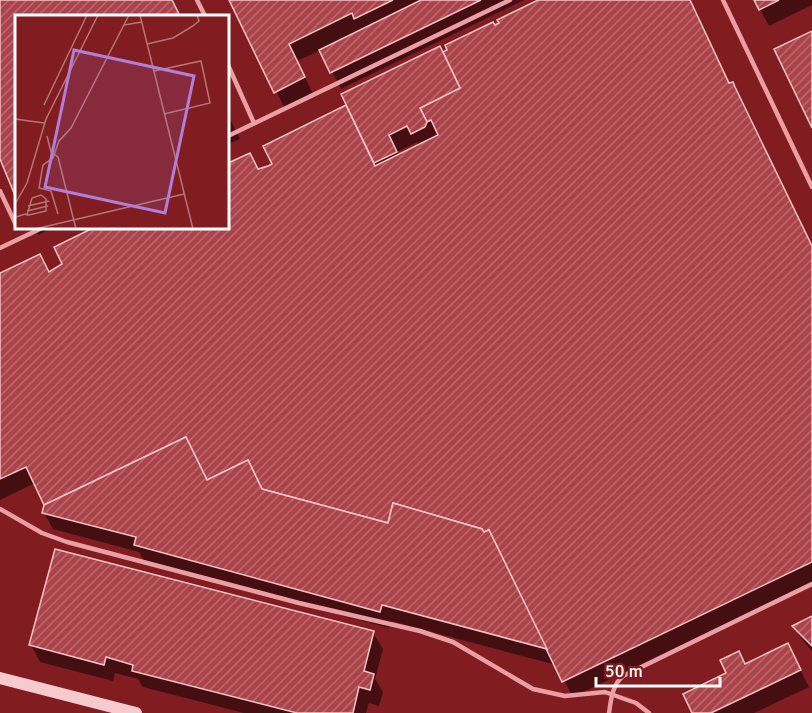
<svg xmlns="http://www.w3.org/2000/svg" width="812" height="713" viewBox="0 0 812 713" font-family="Signika,sans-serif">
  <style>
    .shadow { fill: #0007; fill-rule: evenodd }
    .building { fill: url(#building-hatch); stroke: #f7c4c7; stroke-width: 1.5 }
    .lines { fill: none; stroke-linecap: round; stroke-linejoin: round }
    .service { stroke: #ea9fa4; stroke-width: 4.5 }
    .secondary { stroke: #f7cbcd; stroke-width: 12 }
    .inset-road { fill: none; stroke: #b37779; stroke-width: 1.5 }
    .view { fill: #b080d9; fill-opacity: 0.15; stroke: #b080d9; stroke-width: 3 }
    .inset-edge { fill: none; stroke: #fff; stroke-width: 3 }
  </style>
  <defs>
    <pattern id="building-hatch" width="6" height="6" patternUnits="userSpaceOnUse" patternTransform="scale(1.5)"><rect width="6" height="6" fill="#ab444a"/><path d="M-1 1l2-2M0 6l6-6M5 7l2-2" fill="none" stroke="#bc696e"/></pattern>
  </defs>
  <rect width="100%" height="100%" fill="#811c20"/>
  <!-- shadow -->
  <g class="shadow">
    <polygon points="0,0 172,0 180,16 16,16 16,194 0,160"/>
    <polygon points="231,0 524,0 341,89 321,50 297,61 313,94 285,109"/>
    <path d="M542 0H690L730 84H732L742 100 812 246V582L573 697 556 665 391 621 389 628 145 562 139 552 53 529 44 513 46 505 35 483 0 500V275L40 256 50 273 64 264 97 228H228V165L259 171 274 165 265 146 348 106 495 27ZM417 142 419 146 399 156 397 152Z"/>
    <polygon points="755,0 812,0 812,5 769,26"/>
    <polygon points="228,115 240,139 228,144"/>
    <polygon points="34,228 53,228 38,235"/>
    <polygon points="812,618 812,651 804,642 794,626"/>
    <polygon points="373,633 383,649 375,679 383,692 379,706 369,703 366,713 244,713 143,687 138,679 115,673 113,681 40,662 31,645"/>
    <polygon points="787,645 809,687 754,713 694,713 746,665"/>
  </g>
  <!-- building -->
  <g class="building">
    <polygon points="0,0 172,0 180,16 16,16 16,198 0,159"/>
    <polygon points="229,0 393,0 354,19 352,13 289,44 305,77 274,93"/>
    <polygon points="421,0 481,0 330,73 319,50"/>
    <polygon points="538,0 690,0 729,83 733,82 735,87 812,246 812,562 562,682 489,530 484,532 482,529 393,503 388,523 262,489 248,460 207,480 186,437 44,505 26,467 0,479 0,273 40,254 49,272 62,264 54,247 93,228 228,228 228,163 250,153 258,169 268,166 272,164 263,146 346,105 375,166 438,135 431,120 427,122 420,108 460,88 443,52 447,50 445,45 493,22 495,25 499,23 497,20"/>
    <polygon points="754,0 779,0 759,10"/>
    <polygon points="812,31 812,128 774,49"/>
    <polygon points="440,46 460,88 420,108 427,122 425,127 411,134 407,126 389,135 397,152 374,163 341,94"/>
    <polygon points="186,437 207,480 248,460 262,489 388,523 393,503 482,529 484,532 489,530 547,649 382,605 380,612 134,545 136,537 42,513 44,505"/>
    <polygon points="55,549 374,631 364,671 374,674 370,690 359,687 353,713 297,713 132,671 133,665 106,657 104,665 29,645"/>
    <polygon points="812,616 812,646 792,626"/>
    <polygon points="788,643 801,670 711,713 692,713 683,694 726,673 720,660 739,651 745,664"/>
  </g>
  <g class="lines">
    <!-- service -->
    <g class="service">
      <polyline points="197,0 205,16"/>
      <polyline points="723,0 812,187"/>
      <polyline points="228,65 254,123"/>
      <polyline points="228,136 510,0"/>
      <polyline points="0,191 16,225"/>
      <polyline points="0,248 42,228"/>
      <polyline points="0,509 42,533 67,542 299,603 420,631 453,642 533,689 565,696 605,692 636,703 649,713"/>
      <path d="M609 713C611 700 612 685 623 676L812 584"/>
    </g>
    <!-- secondary -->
    <polyline class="secondary" points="0,678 136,713"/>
  </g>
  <!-- overview -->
  <g transform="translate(15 15)">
    <rect width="214" height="214" fill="#811c20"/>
    <path class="inset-road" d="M125 0 178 214M109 10 127 7M132 29 158 23 178 11 184 6 182 0M139 56 186 46 195 88 149 99M29 90 72 0M0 104 29 108M32 121 36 137 43 142 61 214M0 189 12 168 31 104 83 0M13 191 34 186M12 196 33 191M43 199 36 176 24 173 28 150 38 143 44 126 56 113 114 0M1 202 10 199 12 200H14L31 196V184L26 180 17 183 12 200M20 214 169 179"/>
    <path class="view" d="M59 35 179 61 150 198 30 172Z"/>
    <rect width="214" height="214" class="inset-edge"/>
  </g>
  <!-- scale -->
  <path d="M596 677v9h124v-9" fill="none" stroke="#ffffff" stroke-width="3"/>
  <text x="605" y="677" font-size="18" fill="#ffffff" stroke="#811c20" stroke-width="4.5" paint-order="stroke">50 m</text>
</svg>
